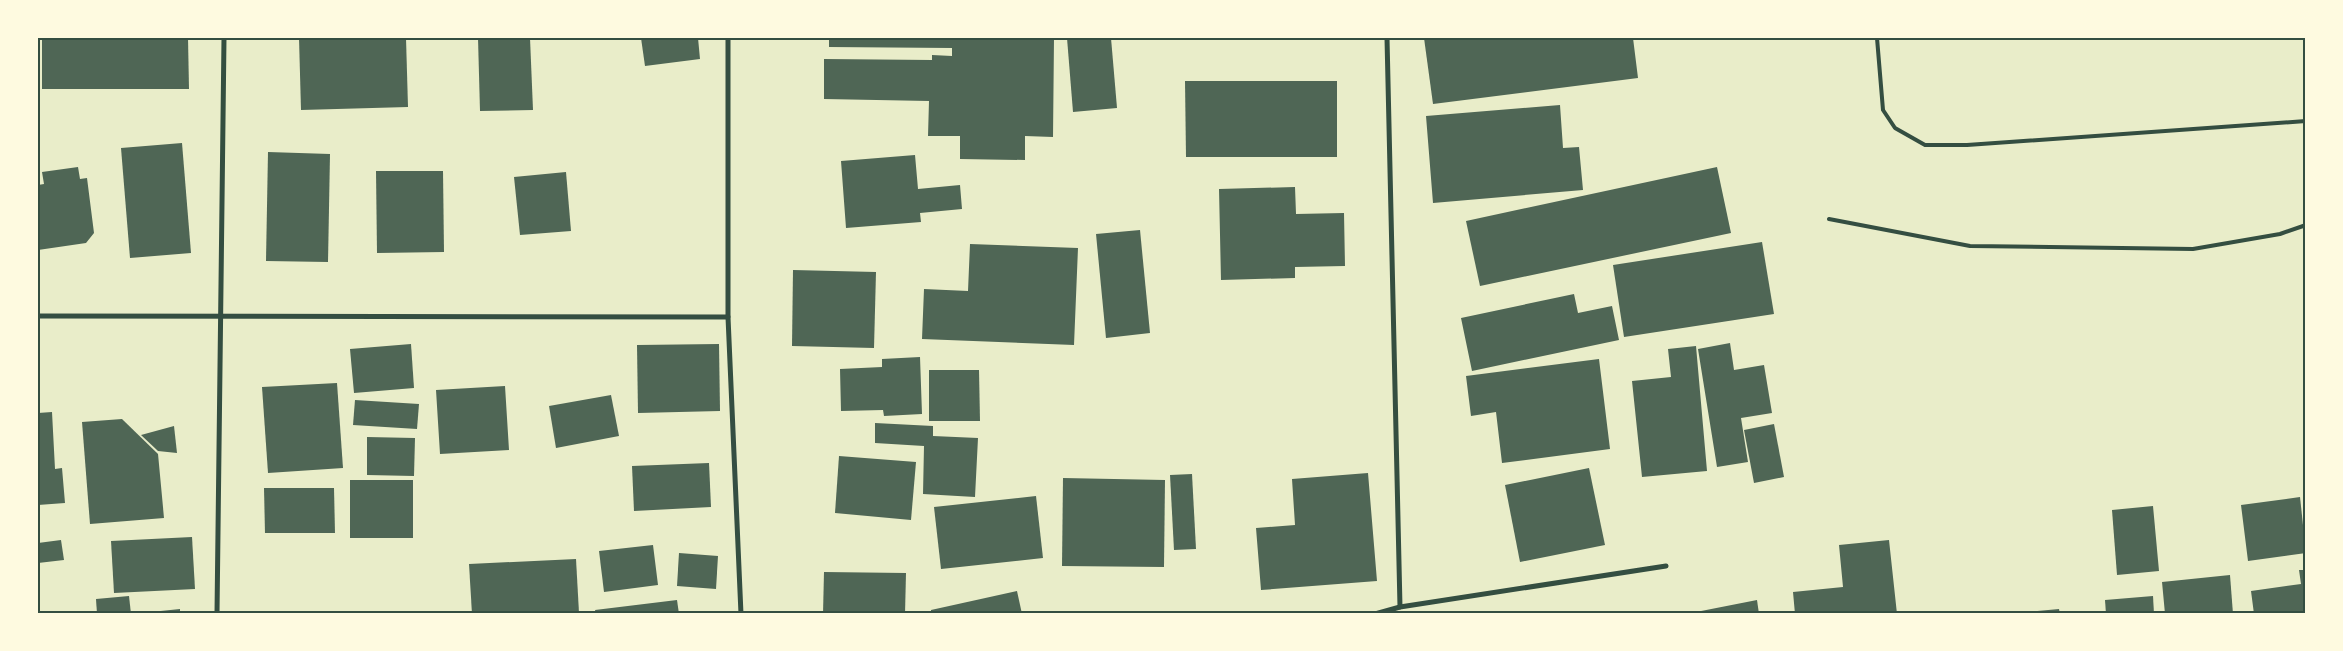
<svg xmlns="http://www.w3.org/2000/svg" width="2343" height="651" viewBox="0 0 2343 651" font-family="Montserrat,sans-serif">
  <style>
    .building { fill: #4f6655 }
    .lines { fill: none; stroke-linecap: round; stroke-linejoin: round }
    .service { stroke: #344e41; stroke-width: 4 }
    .minor { stroke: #344e41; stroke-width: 5 }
    .neatline { fill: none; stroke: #344e41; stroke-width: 2 }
  </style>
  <rect width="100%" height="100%" fill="#e9edc9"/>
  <!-- building -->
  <g class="building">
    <polygon points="42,38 188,38 189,89 42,89"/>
    <polygon points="299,38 406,38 408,107 301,110"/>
    <polygon points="478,38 530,38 533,110 480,111"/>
    <polygon points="641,38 698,38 700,59 645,66"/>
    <polygon points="829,38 1054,38 1053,137 1025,136 1025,160 960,159 960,136 928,136 929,101 824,99 824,59 932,60 932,55 952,56 952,48 829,47"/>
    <polygon points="1067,38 1111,38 1117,108 1073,112"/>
    <polygon points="1424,38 1633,38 1638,78 1433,104"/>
    <polygon points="1185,81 1337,81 1337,157 1186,157"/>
    <polygon points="1560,105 1563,148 1579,147 1583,190 1433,203 1426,116"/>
    <polygon points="182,143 191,253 130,258 121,148"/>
    <polygon points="268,152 330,154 328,262 266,261"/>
    <polygon points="915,155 918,189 960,185 962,209 920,213 921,222 846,228 841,161"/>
    <polygon points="78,167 80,179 87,178 94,233 86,243 38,250 38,185 44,184 42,172"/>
    <polygon points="1717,167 1731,233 1480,286 1466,221"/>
    <polygon points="376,171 443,171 444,252 377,253"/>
    <polygon points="566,172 571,231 520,235 514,177"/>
    <polygon points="1295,187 1296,214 1344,213 1345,266 1295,267 1295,278 1221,280 1219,189"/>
    <polygon points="1140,230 1150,333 1106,338 1096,234"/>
    <polygon points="1762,242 1774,314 1624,337 1613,265"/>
    <polygon points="970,244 1078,248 1074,345 922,339 924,289 968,291"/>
    <polygon points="793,270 876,272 874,348 792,346"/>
    <polygon points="1574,294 1578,313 1612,306 1619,340 1472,371 1461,318"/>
    <polygon points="1730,343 1734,370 1764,365 1772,413 1741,418 1748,462 1717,467 1698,349"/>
    <polygon points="411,344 414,388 354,393 350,349"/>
    <polygon points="719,344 720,411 638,413 637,345"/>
    <polygon points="1696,346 1707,471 1642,477 1632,381 1671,377 1668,349"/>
    <polygon points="920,357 922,414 884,416 883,410 841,411 840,369 882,367 882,359"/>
    <polygon points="1599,359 1610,449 1502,463 1496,412 1471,416 1466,376"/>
    <polygon points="929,370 979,370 980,421 929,421"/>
    <polygon points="337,383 343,468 268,473 262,387"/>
    <polygon points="505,386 509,450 440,454 436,390"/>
    <polygon points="611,395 619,436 556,448 549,406"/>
    <polygon points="355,400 419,404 417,429 353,425"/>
    <polygon points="52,412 55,469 62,468 65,503 38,505 38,413"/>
    <polygon points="122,419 158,454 164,518 90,524 82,422"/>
    <polygon points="875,423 933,426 933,436 978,438 975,497 923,494 924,446 875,443"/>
    <polygon points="1774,424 1784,477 1754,483 1744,430"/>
    <polygon points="174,426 177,453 158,451 141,435"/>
    <polygon points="367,437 415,438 414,476 367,475"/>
    <polygon points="839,456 916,462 911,520 835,513"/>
    <polygon points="709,463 711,507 634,511 632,466"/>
    <polygon points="1589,468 1605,545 1520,562 1505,485"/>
    <polygon points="1368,473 1377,581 1261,590 1256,528 1295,525 1292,479"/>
    <polygon points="1192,474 1196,549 1174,550 1170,475"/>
    <polygon points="1063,478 1165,480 1164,567 1062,566"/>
    <rect x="350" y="480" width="63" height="58"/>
    <polygon points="264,488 334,488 335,533 265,533"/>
    <polygon points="1036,496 1043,558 941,569 934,507"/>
    <polygon points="2300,497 2306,553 2248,561 2241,505"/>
    <polygon points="2153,506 2159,571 2117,575 2112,510"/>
    <polygon points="192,537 195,589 114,593 111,541"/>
    <polygon points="61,540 64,560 38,563 38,543"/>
    <polygon points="1889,540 1897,614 1795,614 1793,592 1843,587 1839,545"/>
    <polygon points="653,545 658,585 604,592 599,551"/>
    <polygon points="679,553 718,556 716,589 677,586"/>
    <polygon points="576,559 579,613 472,614 469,564"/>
    <polygon points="2299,570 2306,570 2306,614 2254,614 2251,591 2301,584"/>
    <polygon points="824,572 906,573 905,614 823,614"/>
    <polygon points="2230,575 2233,614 2165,614 2162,582"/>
    <polygon points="1017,591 1022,614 931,614 931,610"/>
    <polygon points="129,596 131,614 97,614 96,599"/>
    <polygon points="2153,596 2154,614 2106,614 2105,600"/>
    <polygon points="677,600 679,614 596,614 595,610"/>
    <polygon points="1757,600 1759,614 1691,614 1691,613"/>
    <polygon points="180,609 180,614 151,614 151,612"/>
    <polygon points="2059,609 2060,614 2025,614 2025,612"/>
  </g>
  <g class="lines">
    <!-- service -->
    <g class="service">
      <polyline points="1877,38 1883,110 1895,128 1925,145 1967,145 2306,121"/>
      <polyline points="1829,219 1970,246 2193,249 2280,234 2306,225"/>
    </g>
    <!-- minor -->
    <g class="minor">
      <polyline points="728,38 728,317 741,614"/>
      <polyline points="1387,38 1400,607"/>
      <polyline points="38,316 728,317"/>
      <polyline points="217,614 224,38"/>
      <polyline points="1375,614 1400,607 1666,566"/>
    </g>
  </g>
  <!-- border -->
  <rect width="2343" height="651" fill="none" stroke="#fefae0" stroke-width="78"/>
  <rect x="39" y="39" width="2265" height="573" class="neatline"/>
</svg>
